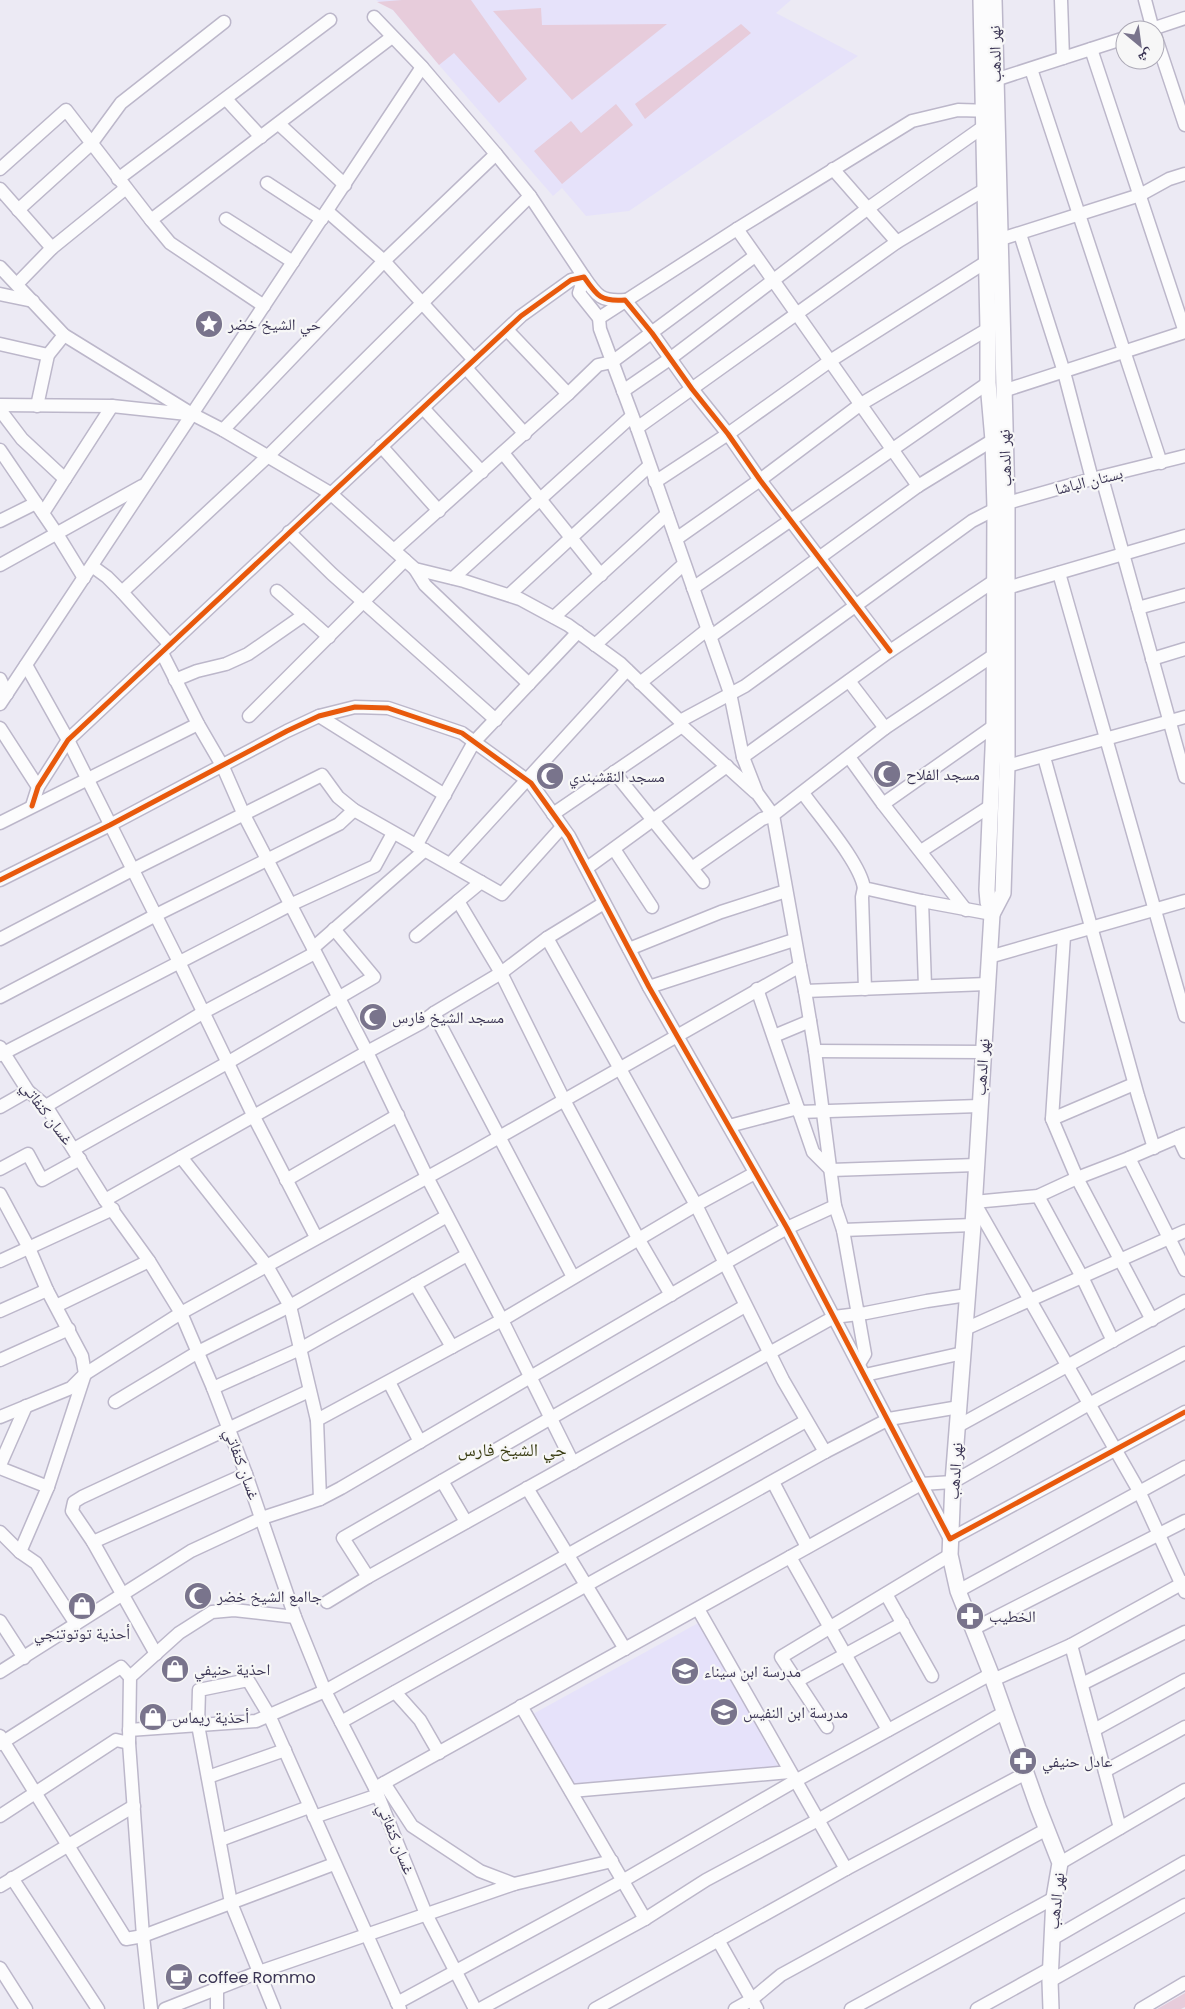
<svg xmlns="http://www.w3.org/2000/svg" width="1185" height="2009" viewBox="0 0 1185 2009" font-family="Poppins,'Noto Naskh Arabic',sans-serif">
  <style>
    .built { fill: #e6e2fa }
    .green { fill: #e7ccdb }
    .lines { fill: none; stroke-linecap: round; stroke-linejoin: round }
    .minor-casing { stroke: #bcb7ca; stroke-width: 15 }
    .major-casing { stroke: #bcb7ca; stroke-width: 18 }
    .minor { stroke: #fcfcfd; stroke-width: 12 }
    .major { stroke: #fcfcfd; stroke-width: 15 }
    .cycleway-casing { stroke: #f7f7f7; stroke-width: 8 }
    .cycleway { stroke: #e8590c; stroke-width: 5 }
    .labels { text-anchor: middle; dominant-baseline: central; stroke-width: 4.5; stroke-linejoin: round; paint-order: stroke }
    .street-label { font-size: 16px; fill: #3b3554; stroke: #f7f7f7 }
    .poi-label { font-size: 16px; fill: #3b3554; stroke: #f7f7f7; text-anchor: start }
    .neighbourhood-label { font-size: 18px; fill: #3a3d14; stroke: #f7f7f7 }
  </style>
  <rect width="100%" height="100%" fill="#eceaf4"/>
  <!-- built -->
  <g class="built">
    <polygon points="376,0 791,0 776,13 858,56 629,211 586,216 562,188 553,196 439,65 393,10"/>
    <polygon points="700,1622 778,1766 573,1785 533,1714"/>
  </g>
  <!-- green -->
  <g class="green">
    <polygon points="402,0 471,0 527,79 499,103 454,53 439,65 393,10 377,2"/>
    <polygon points="541,8 542,25 667,24 572,100 493,11"/>
    <polygon points="741,24 751,33 645,119 635,104"/>
    <polygon points="616,104 633,125 562,184 534,151 571,121 581,133"/>
    <polygon points="1185,1993 1185,2007 1181,2009 1157,2009"/>
  </g>
  <g class="lines">
    <defs>
      <g id="minor">
        <polyline points="1061,0 1063,58"/>
        <polyline points="1145,0 1153,30"/>
        <polyline points="374,17 422,67 496,154 530,196 584,277 579,293 599,318 600,329 637,428 730,693 743,757 757,793 773,815 800,966"/>
        <polyline points="1149,30 1185,18"/>
        <polyline points="1155,35 1185,125"/>
        <polyline points="1091,49 1185,332"/>
        <polyline points="1031,69 1161,463"/>
        <polyline points="995,80 1125,38"/>
        <polyline points="226,99 261,137"/>
        <polyline points="279,124 345,185"/>
        <polyline points="0,169 66,110 151,220"/>
        <polyline points="833,169 897,242"/>
        <polyline points="118,179 330,20"/>
        <polyline points="267,183 322,219"/>
        <polyline points="0,189 52,248"/>
        <polyline points="18,210 91,144 121,103 224,22"/>
        <polyline points="327,211 384,261 474,360"/>
        <polyline points="226,219 293,262"/>
        <polyline points="737,229 918,486"/>
        <polyline points="1020,234 1064,372 1092,479"/>
        <polyline points="1001,239 1140,195 1169,179 1185,174"/>
        <polyline points="0,267 64,335 192,414 223,430 330,493 415,569 464,581 520,599 568,625 620,663 680,721 682,726 755,792"/>
        <polyline points="17,284 52,248 126,188"/>
        <polyline points="0,294 33,301"/>
        <polyline points="264,306 170,243 151,220 392,37"/>
        <polyline points="599,318 737,229 912,121 958,110 993,111"/>
        <polyline points="507,330 568,394"/>
        <polyline points="0,344 48,355"/>
        <polyline points="466,368 525,434"/>
        <polyline points="623,391 671,358 867,209 983,127"/>
        <polyline points="1003,391 1185,332"/>
        <polyline points="0,405 112,406 187,414"/>
        <polyline points="37,406 48,355 64,335"/>
        <polyline points="423,408 482,472"/>
        <polyline points="0,410 22,439 65,479"/>
        <polyline points="637,428 897,242 984,190"/>
        <polyline points="223,430 384,261 496,154"/>
        <polyline points="381,446 439,511"/>
        <polyline points="0,450 57,534 84,578"/>
        <polyline points="503,453 601,575"/>
        <polyline points="1102,478 1185,777"/>
        <polyline points="655,482 728,434 830,361 986,262"/>
        <polyline points="43,513 112,406"/>
        <polyline points="0,521 36,503"/>
        <polyline points="289,532 332,574 496,720"/>
        <polyline points="676,539 760,480 861,404 988,329"/>
        <polyline points="394,550 568,394 598,365 612,362 755,256"/>
        <polyline points="0,565 142,486"/>
        <polyline points="92,566 107,577 122,592"/>
        <polyline points="415,569 425,585 529,684"/>
        <polyline points="1059,573 1185,1016"/>
        <polyline points="453,578 632,416"/>
        <polyline points="693,588 988,383"/>
        <polyline points="1007,588 1185,536"/>
        <polyline points="277,591 329,637"/>
        <polyline points="509,595 649,466"/>
        <polyline points="1138,608 1185,595"/>
        <polyline points="554,617 667,514"/>
        <polyline points="710,637 918,486 993,440"/>
        <polyline points="170,645 122,592 268,456 530,196"/>
        <polyline points="595,645 684,564"/>
        <polyline points="162,653 198,724 223,767 244,815 367,1052 427,1177 502,1320 573,1463"/>
        <polyline points="1152,659 1185,649"/>
        <polyline points="26,665 68,740 179,962 254,1117 316,1237"/>
        <polyline points="0,679 7,694"/>
        <polyline points="175,680 197,671 226,664 248,654 304,615"/>
        <polyline points="849,681 885,728"/>
        <polyline points="640,683 708,629"/>
        <polyline points="0,704 422,67"/>
        <polyline points="249,716 405,560"/>
        <polyline points="319,716 445,795"/>
        <polyline points="680,721 745,686 972,521 1007,503 1092,479 1185,456"/>
        <polyline points="0,728 38,787"/>
        <polyline points="743,757 890,651 994,581"/>
        <polyline points="849,757 883,804 966,910"/>
        <polyline points="1044,757 1138,1096 1154,1148"/>
        <polyline points="1007,766 1185,717"/>
        <polyline points="614,772 703,882"/>
        <path d="M803 793C819 816 860 862 864 888L922 901 992 914"/>
        <polyline points="883,804 994,726"/>
        <path d="M32 806 38 787 68 740 521 316 571 280 584 277C597 296 601 302 625 300L652 333 692 389 728 434 760 480 890 651"/>
        <polyline points="553,814 682,726"/>
        <polyline points="0,823 198,724"/>
        <polyline points="416,846 474,742 578,632"/>
        <polyline points="614,849 652,907"/>
        <polyline points="921,851 992,805"/>
        <polyline points="450,864 627,670"/>
        <polyline points="587,868 727,766"/>
        <polyline points="692,868 762,819 773,815 885,728 994,655"/>
        <polyline points="0,880 110,825 287,731 319,716 355,707 388,708 462,733 531,783 569,836 649,987 787,1228 950,1539 1185,1412"/>
        <polyline points="481,882 458,901 501,973 564,1100 639,1240 671,1295"/>
        <polyline points="864,888 862,897 865,989"/>
        <polyline points="922,901 925,986"/>
        <polyline points="416,936 458,901"/>
        <polyline points="1064,936 1052,1119 1077,1178 1152,1320"/>
        <polyline points="547,938 696,1205 783,1380 825,1452"/>
        <polyline points="0,939 132,870 322,775 338,797 354,810 502,894 562,827"/>
        <polyline points="313,948 425,850"/>
        <polyline points="629,949 721,912 786,891"/>
        <polyline points="989,957 1185,901"/>
        <polyline points="649,987 794,940"/>
        <polyline points="757,989 813,1152 831,1170 976,1165"/>
        <polyline points="805,991 815,1051 835,1206 843,1230 865,1354 859,1364"/>
        <polyline points="0,997 156,915 339,824 354,810"/>
        <polyline points="434,1013 573,1277"/>
        <polyline points="774,1036 810,1021"/>
        <polyline points="0,1047 28,1091 46,1106 105,1200 149,1261 181,1313 213,1388 246,1474 295,1617 325,1691 375,1788 426,1914 475,2009"/>
        <polyline points="815,1051 983,1052"/>
        <polyline points="0,1055 290,905 375,866 393,833"/>
        <polyline points="46,1106 204,1012 315,953"/>
        <polyline points="0,1107 28,1091"/>
        <polyline points="799,1112 979,1106"/>
        <polyline points="1052,1119 1134,1084"/>
        <polyline points="729,1126 798,1108"/>
        <polyline points="1185,1134 1129,1158 1077,1178 1038,1196 974,1202 1139,1491 1185,1592"/>
        <polyline points="1178,1137 1185,1152"/>
        <polyline points="74,1149 227,1063 374,977 334,929"/>
        <polyline points="181,1157 267,1266 290,1306 317,1420 320,1499"/>
        <polyline points="1129,1158 1185,1270"/>
        <polyline points="0,1169 28,1154 42,1180 80,1159"/>
        <polyline points="286,1180 398,1115"/>
        <polyline points="0,1194 29,1248 47,1290 82,1356 85,1374 48,1487 20,1552"/>
        <polyline points="1038,1196 1082,1277 1113,1341"/>
        <polyline points="105,1200 367,1052 421,1023 434,1013 501,973 547,938 604,903"/>
        <polyline points="843,1230 973,1225"/>
        <polyline points="0,1261 113,1209"/>
        <polyline points="415,1284 452,1347"/>
        <polyline points="56,1306 149,1261"/>
        <polyline points="0,1311 47,1290"/>
        <polyline points="965,1329 1185,1231"/>
        <polyline points="0,1360 69,1329"/>
        <polyline points="865,1375 963,1353"/>
        <polyline points="389,1382 420,1442"/>
        <polyline points="213,1388 300,1349 467,1255"/>
        <polyline points="115,1402 198,1352 290,1306 447,1216"/>
        <polyline points="0,1417 71,1388 85,1374 181,1313 466,1156 800,966 805,991 987,984"/>
        <polyline points="317,1420 502,1320 696,1205 755,1173"/>
        <polyline points="958,1426 1185,1301"/>
        <polyline points="0,1465 26,1406"/>
        <polyline points="0,1468 48,1487"/>
        <polyline points="442,1481 466,1522"/>
        <polyline points="773,1482 807,1547"/>
        <polyline points="527,1488 625,1649"/>
        <polyline points="0,1532 20,1552 36,1563 76,1624"/>
        <polyline points="93,1542 246,1474"/>
        <polyline points="790,1557 888,1730"/>
        <polyline points="368,1577 343,1538 745,1306"/>
        <polyline points="958,1591 1185,1467"/>
        <polyline points="886,1594 932,1676"/>
        <polyline points="327,1602 368,1577 834,1317 866,1313 927,1301 967,1295"/>
        <polyline points="698,1609 846,1869"/>
        <polyline points="0,1621 24,1658"/>
        <polyline points="973,1629 1185,1521"/>
        <polyline points="1071,1645 1120,1828"/>
        <polyline points="156,1654 93,1542 72,1511 74,1502 82,1497 309,1391"/>
        <polyline points="0,1672 191,1551 262,1518 320,1499 341,1488 725,1263 787,1228 835,1206"/>
        <polyline points="993,1680 1071,1645 1185,1582"/>
        <polyline points="797,1681 903,1623"/>
        <polyline points="1082,1684 1185,1632"/>
        <polyline points="395,1692 420,1720 439,1753"/>
        <polyline points="521,1706 645,1919"/>
        <polyline points="341,1722 825,1452 889,1419 959,1407"/>
        <polyline points="827,1727 781,1657 950,1555"/>
        <polyline points="129,1730 256,1721 325,1691 806,1421"/>
        <polyline points="1094,1730 1185,1680"/>
        <polyline points="0,1736 126,1939 143,1936 334,1864"/>
        <polyline points="0,1744 121,1667 130,1677"/>
        <polyline points="1105,1771 1185,1727"/>
        <polyline points="208,1777 285,1750"/>
        <polyline points="375,1788 921,1484 953,1482 1089,1404 1185,1353"/>
        <polyline points="571,1791 790,1772"/>
        <polyline points="0,1816 116,1740 129,1743"/>
        <polyline points="314,1817 378,1795"/>
        <polyline points="220,1840 309,1807"/>
        <polyline points="1060,1863 1185,1790"/>
        <polyline points="12,1878 98,2009"/>
        <polyline points="514,1884 612,1861"/>
        <polyline points="0,1886 134,1806"/>
        <polyline points="1052,1939 1185,1862"/>
        <polyline points="718,1940 757,2009"/>
        <polyline points="0,1968 26,2009"/>
        <polyline points="1050,1981 1185,1905"/>
        <polyline points="397,2003 624,1880 795,1781 991,1674"/>
        <polyline points="151,2009 143,1936 129,1743 130,1677 179,1633 212,1612 234,1610 295,1617"/>
        <polyline points="165,2009 259,1972 514,1884 480,1871 412,1826 384,1783"/>
        <polyline points="217,2009 217,1989"/>
        <polyline points="274,2009 231,1903 198,1725 199,1690 248,1680 269,1715 400,2009"/>
        <polyline points="480,2009 645,1919 706,1880 818,1820 1005,1712"/>
        <polyline points="595,2009 846,1869 1026,1773"/>
        <polyline points="735,2009 751,2000 781,1975 1047,1829"/>
        <polyline points="851,2009 1054,1898"/>
        <polyline points="977,2009 1051,1968"/>
        <polyline points="1141,2009 1185,1983"/>
      </g>
      <g id="major">
        <polyline points="981,0 988,329 988,383 993,440 995,508 994,726 987,890 988,902 992,914 973,1225 953,1482 950,1555 958,1591 991,1674 1038,1807 1060,1863 1054,1898 1050,1981 1051,2009"/>
        <polyline points="992,914 1003,893 1007,766 1007,503 994,0"/>
      </g>
    </defs>
    <!-- minor casing -->
    <use href="#minor" class="minor-casing"/>
    <!-- major casing -->
    <use href="#major" class="major-casing"/>
    <!-- minor -->
    <use href="#minor" class="minor"/>
    <!-- major -->
    <use href="#major" class="major"/>
    <defs>
      <g id="cycleway">
        <path d="M32 806 38 787 68 740 521 316 571 280 584 277C597 296 601 302 625 300L652 333 692 389 728 434 760 480 890 651"/>
        <polyline points="0,880 110,825 287,731 319,716 355,707 388,708 462,733 531,783 569,836 649,987 787,1228 950,1539 1185,1412"/>
      </g>
    </defs>
    <!-- cycleway casing -->
    <use href="#cycleway" class="cycleway-casing"/>
    <!-- cycleway -->
    <use href="#cycleway" class="cycleway"/>
  </g>
  <!-- icons -->
  <defs>
    <symbol id="sight-disc" viewBox="-11 -11 22 22"><circle r="9.5" fill="#79748c" stroke="#f7f7f7"/><path d="M0-6L1.8-2.2L6-1.7L2.9 1.2L3.7 5.4L0 3.3L-3.7 5.4L-2.9 1.2L-6-1.7L-1.8-2.2Z" fill="#fff"/></symbol>
    <symbol id="mosque-disc" viewBox="-11 -11 22 22"><circle r="9.5" fill="#79748c" stroke="#f7f7f7"/><path d="M3.5-4.9A6 6 0 1 0 3.5 4.9A5 5 0 1 1 3.5-4.9Z" fill="#fff"/></symbol>
    <symbol id="shop-disc" viewBox="-11 -11 22 22"><circle r="9.5" fill="#79748c" stroke="#f7f7f7"/><path d="M-5-2.5h2.3a2.7 3.5 0 0 1 5.4 0H5L5.5 6h-11ZM-1.5-2.5h3a1.5 2.3 0 0 0-3 0Z" fill="#fff"/></symbol>
    <symbol id="pharmacy-disc" viewBox="-11 -11 22 22"><circle r="9.5" fill="#79748c" stroke="#f7f7f7"/><path d="M-2-6h4v4h4v4h-4v4h-4v-4h-4v-4h4Z" fill="#fff"/></symbol>
    <symbol id="school-disc" viewBox="-11 -11 22 22"><circle r="9.5" fill="#79748c" stroke="#f7f7f7"/><path d="M0-5L7-2L0 1L-7-2ZM-4 1L0 2.5L4 1V4Q0 6-4 4Z" fill="#fff"/></symbol>
    <symbol id="cafe-disc" viewBox="-11 -11 22 22"><circle r="9.5" fill="#79748c" stroke="#f7f7f7"/><path d="M-5.5-4.5H6V0H3Q3 3.5 0 3.5H-2.5Q-5.5 3.5-5.5 0ZM3-3.2v2h1.7v-2ZM-6 4.5H4V6H-6Z" fill="#fff"/></symbol>
  </defs>
  <g fill-rule="evenodd">
    <use href="#sight-disc" x="193" y="308" width="32" height="32"/>
    <use href="#mosque-disc" x="871" y="758" width="32" height="32"/>
    <use href="#mosque-disc" x="534" y="760" width="32" height="32"/>
    <use href="#mosque-disc" x="357" y="1001" width="32" height="32"/>
    <use href="#mosque-disc" x="182" y="1580" width="32" height="32"/>
    <use href="#shop-disc" x="66" y="1590" width="32" height="32"/>
    <use href="#pharmacy-disc" x="954" y="1600" width="32" height="32"/>
    <use href="#shop-disc" x="159" y="1653" width="32" height="32"/>
    <use href="#school-disc" x="669" y="1655" width="32" height="32"/>
    <use href="#school-disc" x="708" y="1696" width="32" height="32"/>
    <use href="#shop-disc" x="137" y="1701" width="32" height="32"/>
    <use href="#pharmacy-disc" x="1007" y="1745" width="32" height="32"/>
    <use href="#cafe-disc" x="163" y="1961" width="32" height="32"/>
  </g>
  <g class="labels">
    <!-- street labels -->
    <g class="street-label">
      <text transform="translate(995 54) rotate(-91)">نهر الدهب</text>
      <text transform="translate(1005 458) rotate(-92)">نهر الدهب</text>
      <text transform="translate(1089 481) rotate(-14)">بستان الباشا</text>
      <text transform="translate(982 1067) rotate(-86)">نهر الدهب</text>
      <text transform="translate(47 1113) rotate(53)">غسان كنفاتي</text>
      <text transform="translate(242 1464) rotate(70)">غسان كنفاتي</text>
      <text transform="translate(955 1471) rotate(-86)">نهر الدهب</text>
      <text transform="translate(396 1839) rotate(68)">غسان كنفاتي</text>
      <text transform="translate(1056 1901) rotate(-84)">نهر الدهب</text>
    </g>
    <!-- poi labels -->
    <g class="poi-label">
      <text x="228" y="324">حي الشيخ خضر</text>
      <text x="906" y="774">مسجد الفلاح</text>
      <text x="569" y="776">مسجد النقشبندي</text>
      <text x="392" y="1017">مسجد الشيخ فارس</text>
      <text x="217" y="1596">جاامع الشيخ خضر</text>
      <text x="989" y="1616">الخطيب</text>
      <text x="82" y="1633" text-anchor="middle">أحذية توتوتنجي</text>
      <text x="194" y="1669">احذية حنيفي</text>
      <text x="704" y="1671">مدرسة ابن سيناء</text>
      <text x="743" y="1712">مدرسة ابن النفيس</text>
      <text x="172" y="1717">أحذية ريماس</text>
      <text x="1042" y="1761">عادل حنيفي</text>
      <text x="198" y="1977">coffee Rommo</text>
    </g>
    <!-- neighbourhood labels -->
    <g class="neighbourhood-label">
      <text x="512" y="1449">حي الشيخ فارس</text>
    </g>
  </g>
  <!-- north arrow -->
  <g transform="translate(1140 45) rotate(151)"><circle r="24" fill="#f7f7f7" stroke="#aca9b6"/>
  <path d="M0-4L9 19L0 12L-9 19Z" fill="#79748c"/>
  <text y="-8" font-size="14" font-weight="bold" text-anchor="middle" fill="#3b3554">ش</text>
  </g>
</svg>
